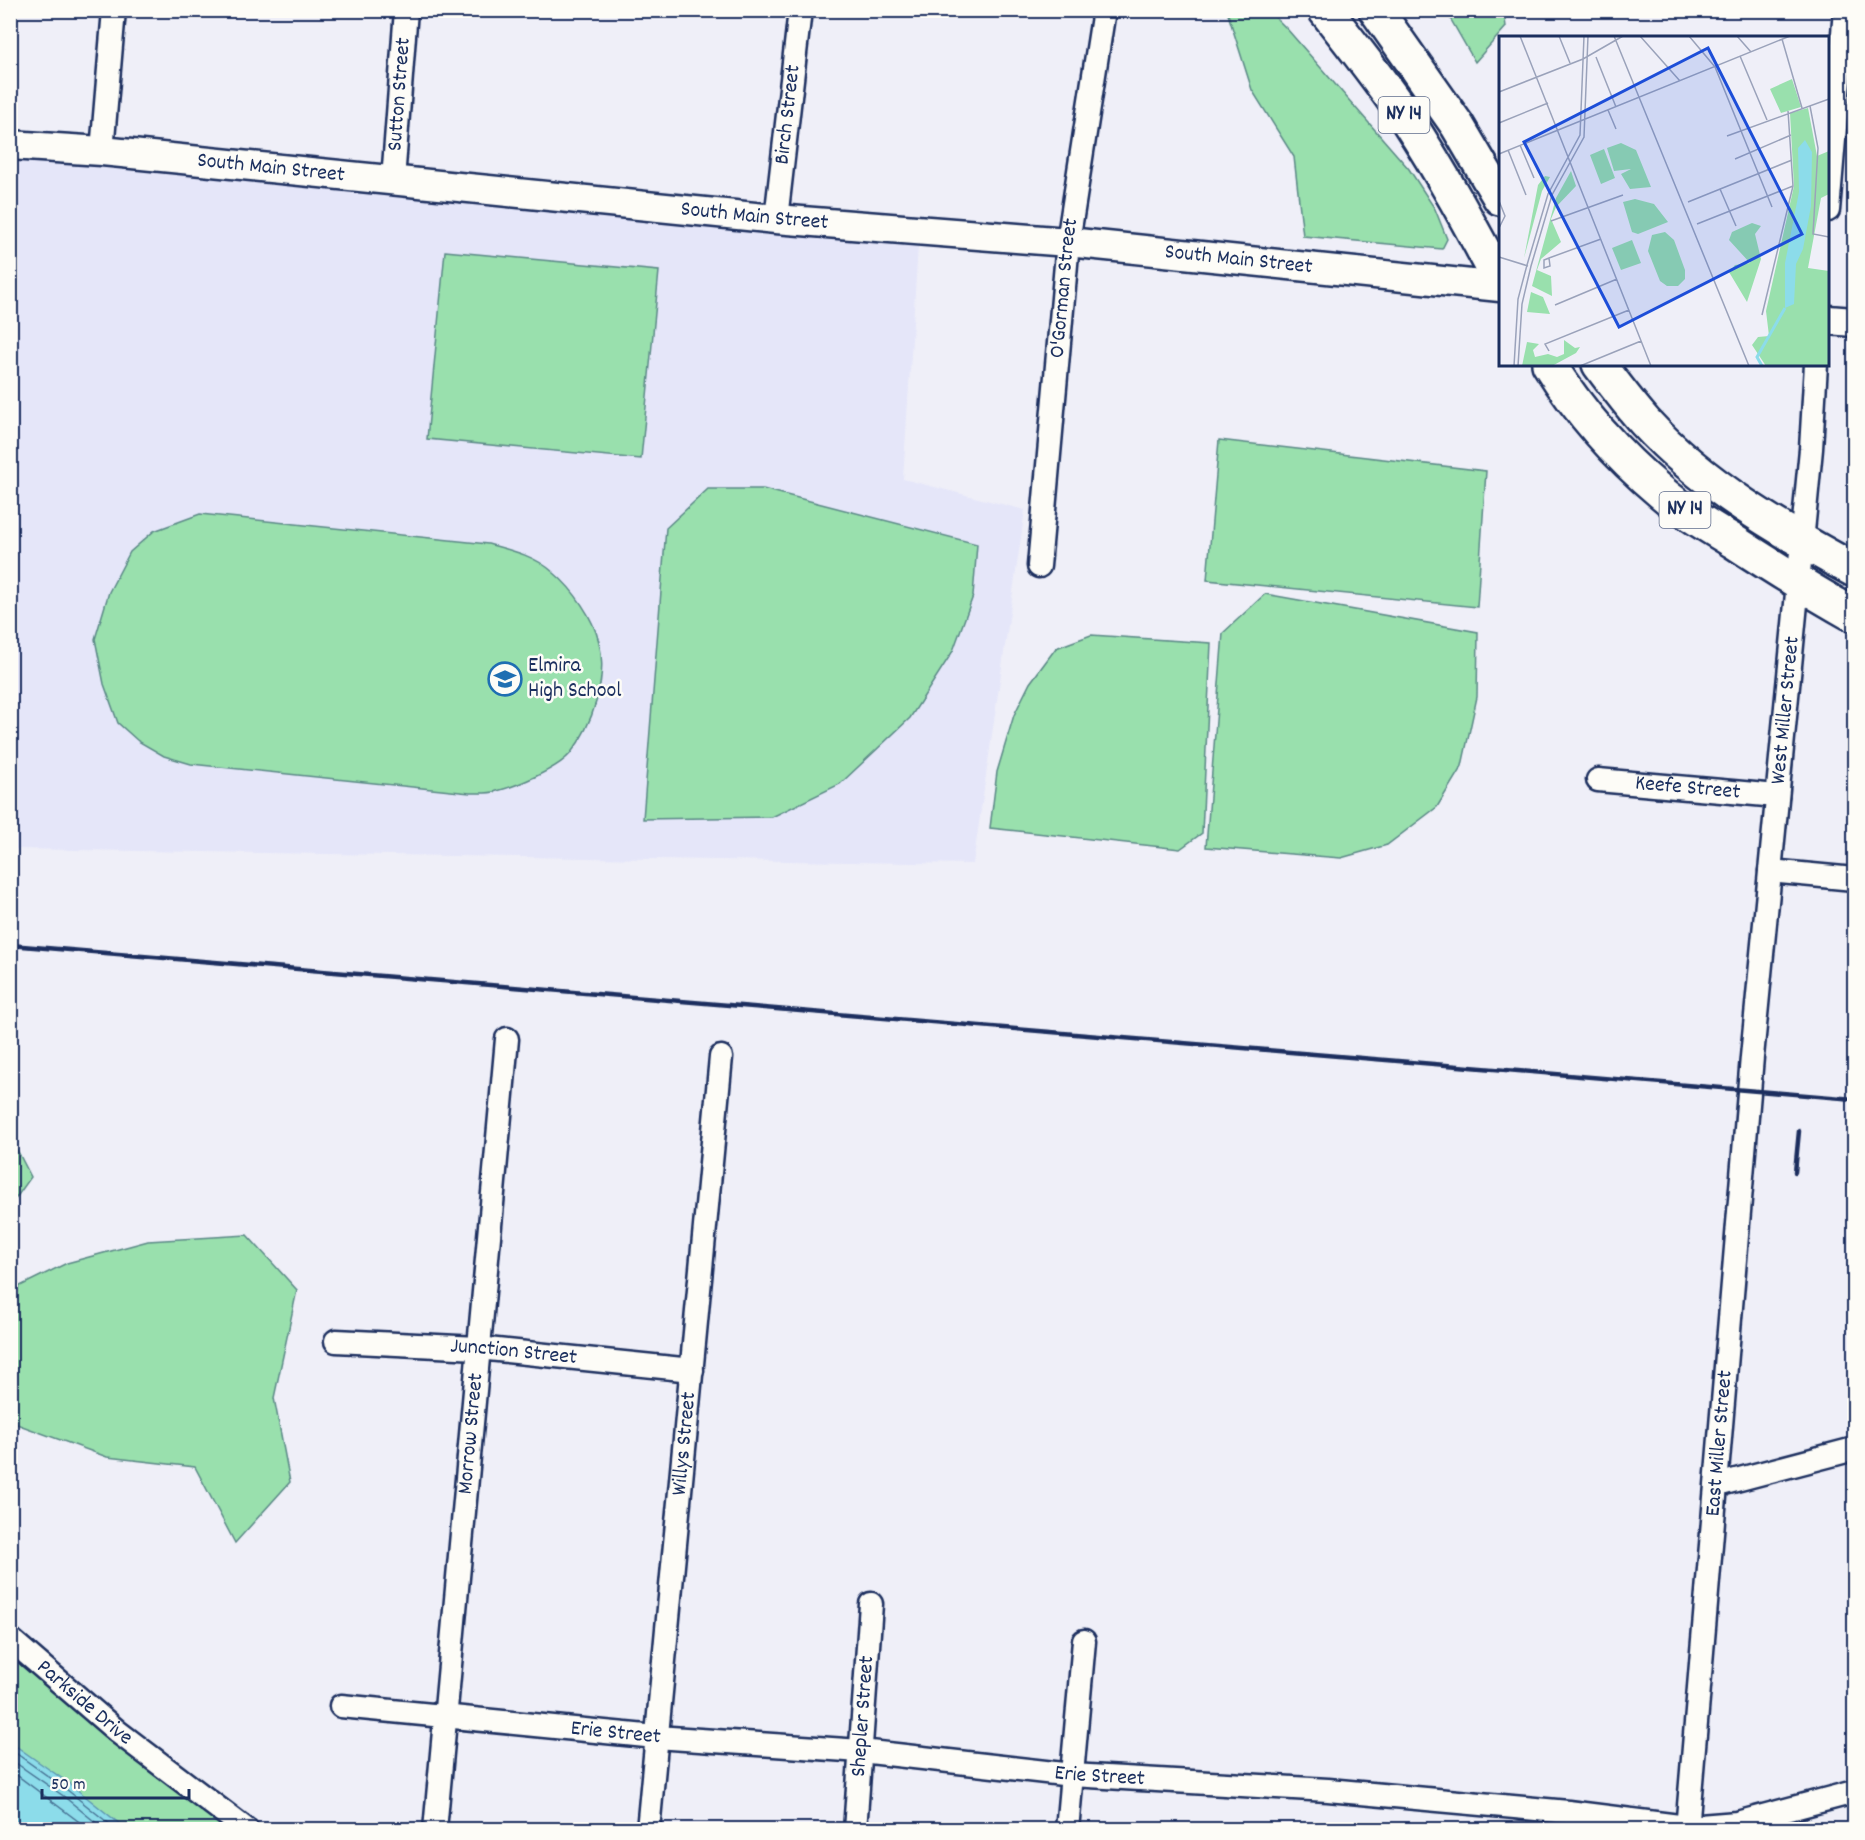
<svg xmlns="http://www.w3.org/2000/svg" width="1865" height="1840" viewBox="0 0 1865 1840" font-family="Dekko,sans-serif">
  <style>
    .built { fill: #e5e6f9 }
    .green { fill: #99e0ad; stroke: #5a8886; stroke-width: 1.5 }
    .water { fill: #8cdcea; stroke: #5f97b2; stroke-width: 1.5 }
    .lines { fill: none; stroke-linecap: round; stroke-linejoin: round }
    .shore { stroke: #487496; stroke-width: 1.5 }
    .minor-casing { stroke: #1b2f5e; stroke-width: 27 }
    .tertiary-casing { stroke: #1b2f5e; stroke-width: 33 }
    .primary-casing { stroke: #1b2f5e; stroke-width: 38 }
    .minor { stroke: #fdfcf7; stroke-width: 22 }
    .tertiary { stroke: #fdfcf7; stroke-width: 28 }
    .primary { stroke: #fdfcf7; stroke-width: 33 }
    .rail { stroke: #1b2f5e; stroke-width: 4.5 }
    .labels { text-anchor: middle; dominant-baseline: central; stroke-width: 5; stroke-linejoin: round; paint-order: stroke }
    .shield { fill: #fdfcf7; stroke: #5f6c8c; stroke-width: 1.5 }
    .shield-label { font-size: 21px; font-weight: bold; fill: #1b2f5e }
    .street-label { font-size: 22px; fill: #1b2f5e; stroke: #fdfcf7 }
    .poi-label { font-size: 22px; fill: #1b2f5e; stroke: #fdfcf7; text-anchor: start }
    .inset-river { fill: none; stroke: #8cdcea; stroke-width: 3 }
    .inset-road { fill: none; stroke: #9aa2ba; stroke-width: 1.5 }
    .view { fill: #1d4ed8; fill-opacity: 0.15; stroke: #1d4ed8; stroke-width: 3 }
    .inset-edge { fill: none; stroke: #1b2f5e; stroke-width: 3 }
  </style>
  <rect width="100%" height="100%" fill="#efeff8"/>
  <filter id="ink" filterUnits="userSpaceOnUse"><feTurbulence type="fractalNoise" baseFrequency=".0167" numOctaves="2"/><feDisplacementMap in="SourceGraphic" scale="12" xChannelSelector="R" yChannelSelector="G"/><feConvolveMatrix kernelMatrix="1 2 1 2 8 2 1 2 1" color-interpolation-filters="sRGB"/></filter>
  <g filter="url(#ink)">
    <!-- built -->
    <polygon class="built" points="11,159 918,246 903,479 1025,510 973,864 11,849"/>
    <!-- green -->
    <g class="green">
      <polygon points="1227,11 1269,11 1287,29 1409,169 1435,209 1447,239 1442,249 1303,236 1294,157 1252,90"/>
      <polygon points="1446,11 1504,11 1506,27 1475,62"/>
      <polygon points="445,251 659,271 641,459 427,439"/>
      <polygon points="1219,440 1486,471 1477,607 1207,580"/>
      <polygon points="708,489 763,489 977,544 973,596 953,651 910,718 840,784 772,817 643,819 666,528"/>
      <path d="M200 514 488 544C511 550 536 556 554 573 573 589 593 617 599 642 608 677 593 725 570 754 557 769 517 786 497 791 489 794 479 793 470 793L191 764 164 756 138 741 118 723 104 684 95 639 109 592 130 552 154 531Z"/>
      <polygon points="1265,594 1478,632 1477,697 1462,766 1437,807 1387,845 1341,858 1206,847 1223,633"/>
      <polygon points="1091,635 1211,643 1202,833 1180,849 990,828 997,772 1014,715 1030,683 1056,648"/>
      <polygon points="11,1138 31,1177 11,1205 10,1205"/>
      <polygon points="247,1235 297,1290 274,1398 290,1482 235,1543 195,1467 107,1457 11,1422 10,1291 67,1263 148,1241"/>
      <polygon points="10,1653 232,1829 11,1829"/>
    </g>
    <!-- water -->
    <polygon class="water" points="10,1742 70,1784 126,1829 11,1829"/>
    <g class="lines">
      <!-- shore -->
      <g class="shore">
        <polyline points="10,1749 66,1789 117,1830"/>
        <polyline points="10,1759 62,1795 105,1830"/>
        <polyline points="10,1770 90,1830"/>
      </g>
      <defs>
        <g id="minor">
          <polyline points="102,151 114,10"/>
          <path id="s1" d="M393 180 406 10"/>
          <polyline points="1828,210 1845,10"/>
          <path id="s2" d="M776 219 800 10"/>
          <path id="s3" d="M1039 566 1068 242 1104 10"/>
          <path id="s4" d="M1598 780 1777 796"/>
          <polyline points="1770,871 1854,879"/>
          <path id="s5" d="M336 1341 478 1348 692 1370"/>
          <polyline points="1717,1485 1854,1449"/>
          <path id="s6" d="M10 1639 118 1732 247 1830"/>
          <path id="s7" d="M341 1706 656 1737 861 1751 1072 1775 1328 1790 1568 1812 1687 1827 1737 1823 1854 1792"/>
          <path id="s8" d="M435 1830 507 1039"/>
          <path id="s9" d="M648 1830 721 1057"/>
          <path id="s10" d="M855 1830 871 1604"/>
          <polyline points="1067,1830 1084,1641"/>
          <path id="s11" d="M1687 1830 1752 1057 1811 449 1816 364"/>
        </g>
        <g id="tertiary">
          <path id="s12" d="M10 145 102 151 776 219 1068 242 1500 287"/>
          <polyline points="1828,320 1854,322"/>
        </g>
        <g id="primary">
          <path d="M1325 10C1354 47 1383 83 1408 121 1442 173 1471 227 1500 281"/>
          <polyline points="1376,10 1457,125 1500,198"/>
          <path d="M1549 364C1579 412 1618 456 1661 492 1683 511 1708 526 1733 541 1773 567 1813 592 1854 615"/>
          <path d="M1599 364C1614 384 1629 404 1645 422 1703 485 1780 530 1854 570"/>
        </g>
      </defs>
      <!-- minor casing -->
      <use href="#minor" class="minor-casing"/>
      <!-- tertiary casing -->
      <use href="#tertiary" class="tertiary-casing"/>
      <!-- primary casing -->
      <use href="#primary" class="primary-casing"/>
      <!-- minor -->
      <use href="#minor" class="minor"/>
      <!-- tertiary -->
      <use href="#tertiary" class="tertiary"/>
      <!-- primary -->
      <use href="#primary" class="primary"/>
      <!-- rail -->
      <g class="rail">
        <polyline points="10,945 1854,1099"/>
        <polyline points="1795,1172 1799,1131"/>
      </g>
    </g>
  </g>
  <!-- icons -->
  <defs>
    <symbol id="school-ring" viewBox="-11 -11 22 22"><circle r="9.5" fill="#fdfcf7" stroke="#1f6fb2" stroke-width="1.5"/><path d="M0-5L7-2L0 1L-7-2ZM-4 1L0 2.5L4 1V4Q0 6-4 4Z" fill="#1f6fb2"/></symbol>
  </defs>
  <g fill-rule="evenodd">
    <use href="#school-ring" x="486" y="660" width="38" height="38"/>
  </g>
  <g class="labels">
    <!-- shield labels -->
    <g class="shield">
      <rect x="1378.5" y="97" width="51" height="36" rx="4.5"/>
      <rect x="1659.5" y="492" width="51" height="36" rx="4.5"/>
    </g>
    <g class="shield-label">
      <text x="1404" y="115">NY 14</text>
      <text x="1685" y="510">NY 14</text>
    </g>
    <!-- street labels -->
    <g class="street-label">
      <text stroke="none"><textPath href="#s1" startOffset="86">Sutton Street</textPath></text>
      <text stroke="none"><textPath href="#s2" startOffset="105">Birch Street</textPath></text>
      <text stroke="none"><textPath href="#s12" startOffset="262">South Main Street</textPath></text>
      <text stroke="none"><textPath href="#s12" startOffset="748">South Main Street</textPath></text>
      <text stroke="none"><textPath href="#s12" startOffset="1234">South Main Street</textPath></text>
      <text stroke="none"><textPath href="#s3" startOffset="279">O'Gorman Street</textPath></text>
      <text stroke="none"><textPath href="#s11" startOffset="1124">West Miller Street</textPath></text>
      <text stroke="none"><textPath href="#s4" startOffset="90">Keefe Street</textPath></text>
      <text stroke="none"><textPath href="#s5" startOffset="178">Junction Street</textPath></text>
      <text stroke="none"><textPath href="#s8" startOffset="398">Morrow Street</textPath></text>
      <text stroke="none"><textPath href="#s9" startOffset="388">Willys Street</textPath></text>
      <text stroke="none"><textPath href="#s11" startOffset="388">East Miller Street</textPath></text>
      <text stroke="none"><textPath href="#s6" startOffset="98">Parkside Drive</textPath></text>
      <text stroke="none"><textPath href="#s10" startOffset="114">Shepler Street</textPath></text>
      <text stroke="none"><textPath href="#s7" startOffset="276">Erie Street</textPath></text>
      <text stroke="none"><textPath href="#s7" startOffset="762">Erie Street</textPath></text>
    </g>
    <!-- poi labels -->
    <g class="poi-label">
      <text x="528" y="666">Elmira<tspan x="528" dy="25">High School</tspan></text>
    </g>
  </g>
  <!-- overview -->
  <g transform="translate(1499 36)">
    <rect width="330" height="330" fill="#efeff8"/>
    <path d="M293 43 302 71 282 77 271 53ZM309 72 318 120 330 115V158L322 162 309 232 330 235V330H267L253 309 259 301 270 300 267 275 295 150 291 77ZM122 107 137 114 152 151 131 153 122 138 132 133 115 135 108 112ZM105 113 116 142 102 148 91 119ZM72 135 77 150 57 171 52 183 62 206 42 223 38 234 52 240 53 260 33 250 57 162ZM46 140 51 141 43 155 25 222 39 149ZM136 163 155 168 169 186 139 198 133 196 124 166ZM253 187 262 190 256 198 262 223 248 266 230 236 236 229 251 227 230 204 233 196ZM166 196 175 204 186 234V243L179 250H168L161 245 149 215 153 199ZM133 204 142 227 122 234 113 212ZM32 256 44 261 51 278 28 276ZM65 304 76 312 81 311 77 317 53 330H23L28 306 40 308 34 314 36 321 49 318 58 321 65 318Z" fill="#99e0ad"/>
    <path d="M306 104 313 116 312 170 304 213 297 228 295 268 286 272V227L300 156 299 112Z" fill="#8cdcea"/>
    <path class="inset-river" d="M263 330 258 321 286 272"/>
    <path class="inset-road" d="M21 0 152 330M60 0 71 27M115 0 250 330M141 0 181 45M190 0 216 31 273 171M238 0 252 16M283 3 303 72M241 20 268 84M97 21 117 71M0 56 84 23 124 0M311 70 319 112 314 198 330 201M109 74 117 93M0 87 49 67M228 100 330 63M21 109 35 142M9 114 27 159M0 118 291 0M236 123 292 99M221 153 237 190M0 165 6 180 0 192M189 166 293 124M52 185 124 159M198 188 294 150M0 221 29 230M50 222 51 230 45 232V224L50 222 102 203M56 269 118 243M263 279 294 150 289 75M50 315 46 308 130 274M15 330 19 263 28 229 49 158 81 99 85 0M19 330 23 268 32 230 53 159 85 101 89 0M81 330 142 305"/>
    <path class="view" d="M209 12 303 198 120 291 25 106Z"/>
    <rect width="330" height="330" class="inset-edge"/>
  </g>
  <!-- margin -->
  <rect width="1865" height="1840" fill="none" stroke="#fdfcf7" stroke-width="36"/>
  <rect x="18" y="18" width="1829" height="1804" fill="none" stroke="#1b2f5e" stroke-width="2" filter="url(#ink)"/>
  <!-- scale -->
  <path d="M42 1789v9h147v-9" fill="none" stroke="#1b2f5e" stroke-width="3"/>
  <text x="51" y="1789" font-size="18" fill="#1b2f5e" stroke="#fdfcf7" stroke-width="4.5" paint-order="stroke">50 m</text>
</svg>
